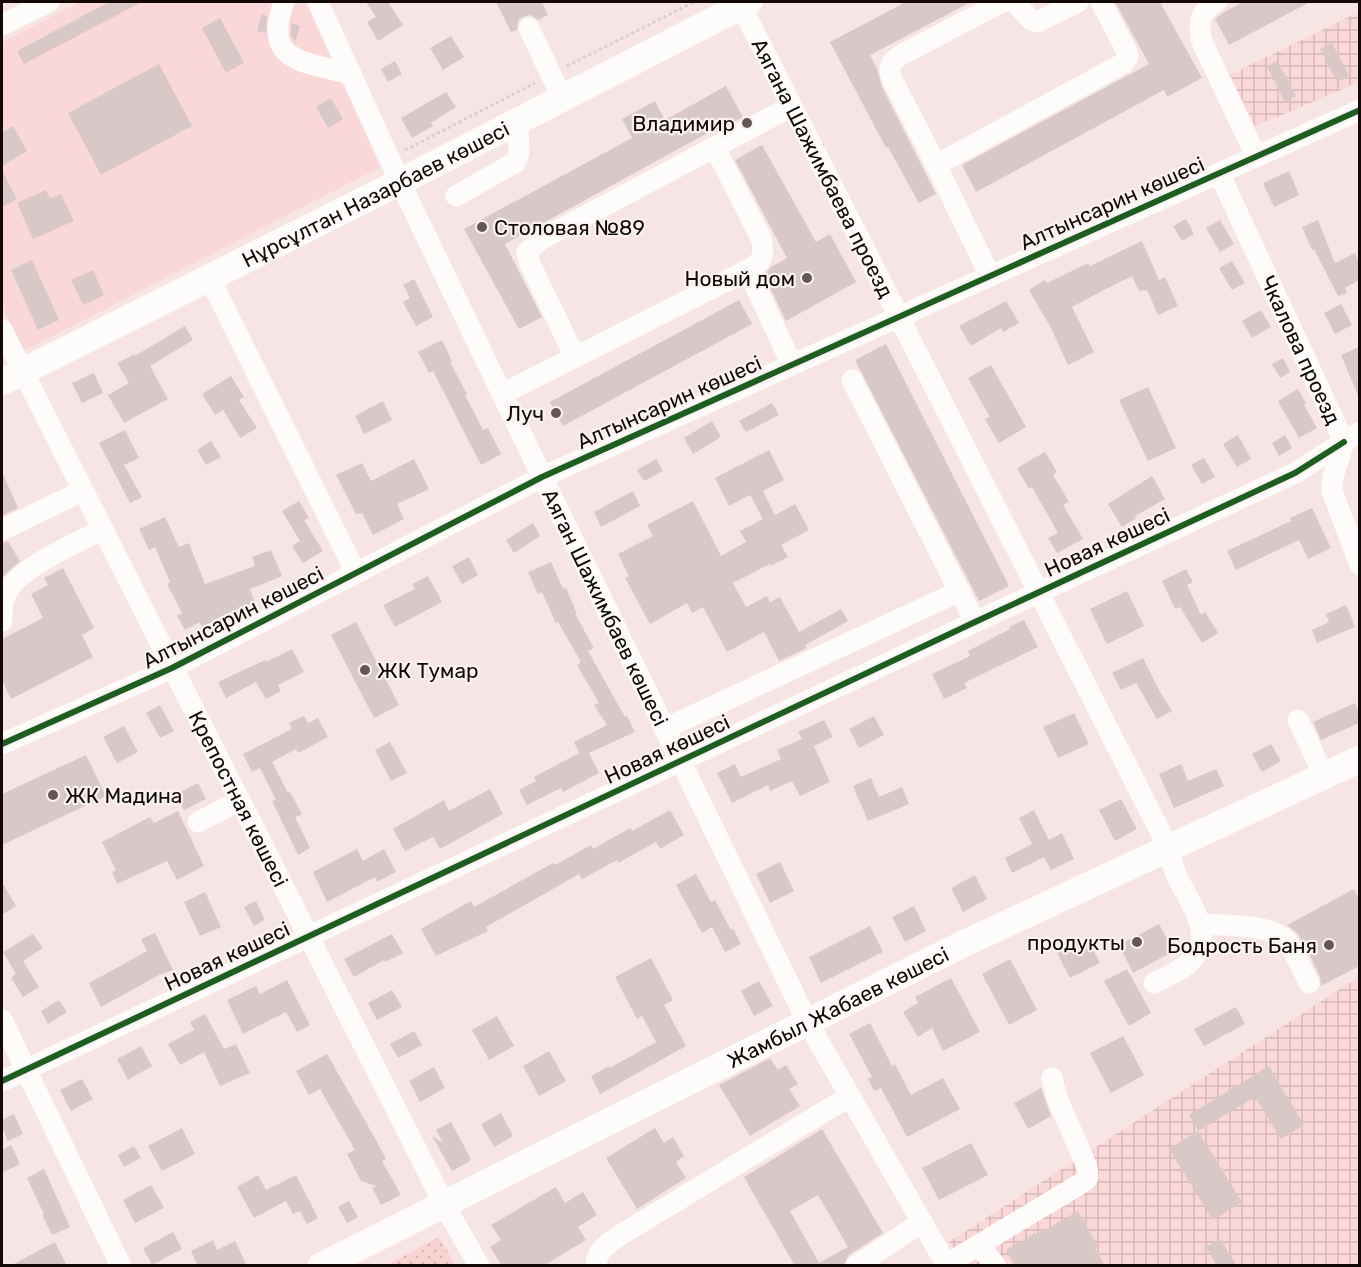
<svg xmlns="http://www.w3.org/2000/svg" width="1361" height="1267" viewBox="0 0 1361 1267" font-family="Rubik,sans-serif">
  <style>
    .built { fill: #f9d8d7 }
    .industrial { fill: url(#industrial-grid) }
    .grass { fill: url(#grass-dots) }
    .building { fill: #d8c9c8; fill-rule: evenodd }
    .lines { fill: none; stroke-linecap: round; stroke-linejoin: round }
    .path { stroke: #d6d1d0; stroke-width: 3; stroke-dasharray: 3 3; stroke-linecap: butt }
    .minor { stroke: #fefbfb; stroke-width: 21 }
    .major { stroke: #fefbfb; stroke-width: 27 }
    .cycleway-casing { stroke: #f9f2f1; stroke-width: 10 }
    .cycleway { stroke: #1b5e20; stroke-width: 6 }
    .poi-dot { fill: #645655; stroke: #f9f2f1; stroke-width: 2 }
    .labels { text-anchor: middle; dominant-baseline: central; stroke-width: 4.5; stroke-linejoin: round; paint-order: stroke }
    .poi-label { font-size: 21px; fill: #150908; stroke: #f9f2f1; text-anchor: end }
    .street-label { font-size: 21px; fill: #150908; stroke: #f9f2f1 }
  </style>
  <defs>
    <pattern id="industrial-grid" width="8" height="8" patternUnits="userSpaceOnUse" patternTransform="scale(1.5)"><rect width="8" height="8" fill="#f9d8d7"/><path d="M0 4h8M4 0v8" fill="none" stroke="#d5b8b7"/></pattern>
    <pattern id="grass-dots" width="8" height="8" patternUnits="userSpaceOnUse" patternTransform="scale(1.5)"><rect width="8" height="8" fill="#f8d3d1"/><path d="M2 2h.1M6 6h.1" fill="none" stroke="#d4b4b2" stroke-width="1.8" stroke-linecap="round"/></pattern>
  </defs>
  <rect width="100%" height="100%" fill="#f6e5e4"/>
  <!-- built -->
  <polygon class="built" points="80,2 305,2 380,167 24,351 2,306 2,42"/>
  <!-- industrial -->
  <g class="industrial">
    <polygon points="1359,12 1359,82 1255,126 1230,75"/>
    <polygon points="1359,977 1359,1265 962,1265 949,1242"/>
  </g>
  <!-- grass -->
  <polygon class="grass" points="439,1237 455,1265 387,1265"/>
  <!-- building -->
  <g class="building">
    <polygon points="109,2 142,2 24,64 17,51"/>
    <polygon points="366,2 388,2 403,25 378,41 367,22 376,17"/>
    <polygon points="496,2 542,2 548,15 538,20 531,15 523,17 518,21 517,30 511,32"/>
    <polygon points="906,2 971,2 870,55 877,69 882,87 936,194 919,203 888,147 886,148 830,42"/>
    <polygon points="1115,2 1160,2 1202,78 1167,97 1164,90 976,192 962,165 1149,64"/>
    <polygon points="1243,2 1310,2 1229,45 1215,19 1224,12"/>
    <polygon points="262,14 267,16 266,33 257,31"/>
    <polygon points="220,18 244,63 226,73 202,28"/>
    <polygon points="291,23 300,26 295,42 291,35"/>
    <polygon points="451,36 464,57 443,70 430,48"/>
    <polygon points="1332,43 1349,76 1337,82 1320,49"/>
    <polygon points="395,61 402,74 388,82 381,69"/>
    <polygon points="1277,61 1296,96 1285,102 1267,67"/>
    <polygon points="159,64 192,126 101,175 68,113"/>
    <polygon points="726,86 743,117 717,132 715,129 505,244 542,317 519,329 464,229 632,138 622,119 655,101 665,120"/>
    <polygon points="446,92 456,107 431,123 433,126 412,138 401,118"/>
    <polygon points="331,98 343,119 328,128 316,107"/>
    <polygon points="13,126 27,151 2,166 2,133"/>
    <polygon points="762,145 816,242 830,234 856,282 786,321 764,275 771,267 787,258 735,160"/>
    <polygon points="2,170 17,199 2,207"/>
    <polygon points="1289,171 1299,195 1274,207 1263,183"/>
    <polygon points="46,190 50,199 61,194 74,221 33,239 17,203"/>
    <polygon points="1186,219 1194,234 1182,241 1173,226"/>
    <polygon points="1220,220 1234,244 1220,252 1206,228"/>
    <polygon points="1318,220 1335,263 1355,253 1359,262 1359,280 1345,288 1347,293 1338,296 1314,249 1312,250 1302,227"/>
    <polygon points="1142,241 1159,280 1165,277 1178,306 1158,315 1147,290 1139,291 1132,276 1102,291 1072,307 1094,352 1068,365 1051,328 1029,290 1045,280 1047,283 1088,263 1090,266"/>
    <polygon points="32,260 59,320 38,330 11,270"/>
    <polygon points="1232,261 1245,283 1232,290 1219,268"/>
    <polygon points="93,270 104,295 83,305 71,280"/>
    <polygon points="414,279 433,317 416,326 403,302 410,298 403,285"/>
    <polygon points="739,300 752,324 563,426 550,402"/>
    <polygon points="1006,301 1019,323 1003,332 1001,328 971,346 959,326"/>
    <polygon points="1341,304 1352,325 1335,334 1324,313"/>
    <polygon points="1261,310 1271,327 1252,338 1242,321"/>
    <polygon points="185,326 193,340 150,366 168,399 124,423 108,395 129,383 117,363 135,354 135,356"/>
    <polygon points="442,340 452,361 450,362 467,394 465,395 483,430 488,428 501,454 481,465 433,371 429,373 418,352"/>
    <polygon points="886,344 1009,586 979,601 855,360"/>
    <polygon points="1359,347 1359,398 1341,355"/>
    <polygon points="1283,358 1290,372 1280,378 1272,364"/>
    <polygon points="991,365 1026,427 999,443 985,419 990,417 968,378"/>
    <polygon points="94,373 103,393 82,403 72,383"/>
    <polygon points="231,376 244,397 239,400 257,428 240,438 223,410 215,415 202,394"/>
    <polygon points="1148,387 1176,448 1148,461 1119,400"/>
    <polygon points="1298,389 1306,404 1304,405 1317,428 1299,438 1278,401"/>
    <polygon points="383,401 392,420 364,434 355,416"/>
    <polygon points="772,403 779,415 746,432 739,421"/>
    <polygon points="712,421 721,437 693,454 684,438"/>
    <polygon points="125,430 139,458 124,465 142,497 130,503 99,443"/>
    <polygon points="1238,435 1251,459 1237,467 1223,444"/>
    <polygon points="1285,435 1292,448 1279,456 1272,443"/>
    <polygon points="211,441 221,457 206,465 197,450"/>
    <polygon points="769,450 784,480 763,491 775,515 795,504 809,530 781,545 788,557 771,566 770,564 733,583 746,607 767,596 770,602 780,597 799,632 841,609 848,621 805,645 807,648 779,661 764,632 727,652 703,607 692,613 687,603 650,624 625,578 629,576 618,554 653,536 647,525 693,501 721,556 746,542 740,531 763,519 750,495 729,506 715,478"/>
    <polygon points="1045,452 1057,472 1053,475 1069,502 1063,505 1083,539 1057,553 1048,538 1058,533 1032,487 1029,489 1017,468"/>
    <polygon points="1204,458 1215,477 1202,484 1191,465"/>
    <polygon points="414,459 429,489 397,504 404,519 373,535 362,513 356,514 336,475 362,463 371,481"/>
    <polygon points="656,459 663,471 644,481 637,470"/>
    <polygon points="2,472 18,508 2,516"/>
    <polygon points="1152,476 1165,499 1135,516 1136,518 1122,527 1108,504"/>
    <polygon points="633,491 640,506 601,527 594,512"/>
    <polygon points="299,501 309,518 304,520 323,551 303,563 292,546 300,541 282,511"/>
    <polygon points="1312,508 1331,548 1308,559 1299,540 1236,570 1227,551 1291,521 1290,518"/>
    <polygon points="165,517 179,547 189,543 205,584 255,566 252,557 271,550 282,576 250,589 255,603 228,613 202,627 200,622 185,630 177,616 182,613 167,584 170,582 155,547 149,550 139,529"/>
    <polygon points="533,523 540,536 514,553 506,540"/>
    <polygon points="8,541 20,561 2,577 2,543"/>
    <polygon points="469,557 478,575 462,584 452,566"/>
    <polygon points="551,562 563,589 566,588 577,614 575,614 594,648 588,651 625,717 627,716 635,732 589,753 599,773 563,792 561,788 527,805 519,790 536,781 534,777 579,753 574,742 607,725 594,705 599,703 577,665 581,662 558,622 556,623 542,592 538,594 528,572"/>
    <polygon points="63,568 94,628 82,635 93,657 11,699 2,680 2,639 43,618 31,594 48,585 44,578"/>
    <polygon points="1186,569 1193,582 1187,585 1201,615 1205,612 1218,633 1202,643 1180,607 1175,609 1162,581"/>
    <polygon points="428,576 442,602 395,627 383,605 415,589 412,584"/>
    <polygon points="1127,591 1144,626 1107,644 1090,609"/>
    <polygon points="1346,605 1355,627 1317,643 1312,630 1329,622 1326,614"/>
    <polygon points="1024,620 1038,647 964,683 967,688 944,699 932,674 970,656 968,651 1010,629 1009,627"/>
    <polygon points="356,622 399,705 374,718 331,635"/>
    <polygon points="292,649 304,672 278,685 281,691 266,699 256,682 226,698 218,682 265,660 266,662"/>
    <polygon points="1143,658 1160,692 1172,711 1157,719 1136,683 1121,690 1112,673"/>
    <polygon points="1355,703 1359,714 1359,723 1321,740 1313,722"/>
    <polygon points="160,705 174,731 160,738 146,713"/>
    <polygon points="1074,713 1089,744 1058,758 1043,727"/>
    <polygon points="304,716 308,723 318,718 328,737 298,753 296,749 272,762 288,793 290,792 302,814 295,817 310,848 298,855 272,801 276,800 260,768 252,772 243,754 292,729 289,723"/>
    <polygon points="874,716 884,735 859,748 849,729"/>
    <polygon points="824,720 833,737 814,746 830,782 800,796 792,781 770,791 768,785 732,803 717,773 735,764 741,777 781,759 777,750 802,739 798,732"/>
    <polygon points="124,726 138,752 117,763 103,737"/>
    <polygon points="390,742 407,773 391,781 375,750"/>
    <polygon points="1271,744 1281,761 1262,772 1252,754"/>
    <polygon points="86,755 106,796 2,845 2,794"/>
    <polygon points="1181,764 1188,781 1216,769 1224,786 1174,808 1159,774"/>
    <polygon points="871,778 879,797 902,787 909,804 868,821 853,786"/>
    <polygon points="198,783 206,799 184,810 175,795"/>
    <polygon points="490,789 503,814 440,849 433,837 405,851 393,829 444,800 449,811"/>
    <polygon points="1121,799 1137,829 1115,841 1099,810"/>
    <polygon points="670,810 684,835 660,849 656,842 618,863 617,860 582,879 579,874 486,927 488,931 436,956 421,929 471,901 474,907 553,863 555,865 591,845 593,849 630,828 632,831"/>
    <polygon points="1034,810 1049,840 1062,833 1074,859 1051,870 1044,857 1012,873 1005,858 1032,844 1019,818"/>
    <polygon points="178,811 204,866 177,880 167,861 117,884 112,872 116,870 102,842 150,817 154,823"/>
    <polygon points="357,849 363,861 384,849 396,872 377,882 375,877 327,902 313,872"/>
    <polygon points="780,862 794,891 770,903 756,874"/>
    <polygon points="696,874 711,902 715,900 731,930 733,929 741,944 725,952 712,927 702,933 676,885"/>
    <polygon points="975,875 987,899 963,912 951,888"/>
    <polygon points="2,882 16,906 2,915"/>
    <polygon points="1354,889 1359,899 1359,966 1321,986 1320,977 1305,945 1297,933 1287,925"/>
    <polygon points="205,892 221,927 200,936 184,902"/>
    <polygon points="256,901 265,920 254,926 244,907"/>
    <polygon points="914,906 926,931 905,942 892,917"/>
    <polygon points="1159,924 1174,951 1133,973 1119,945"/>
    <polygon points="870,926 883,952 821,983 809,957"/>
    <polygon points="155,933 173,970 159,975 101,1007 89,983 147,951 141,939"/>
    <polygon points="33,934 43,948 23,961 39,987 23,997 11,978 16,974 3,952"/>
    <polygon points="392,934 403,953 385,962 384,960 354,977 344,959"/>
    <polygon points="1087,938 1100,963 1070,978 1057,953"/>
    <polygon points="651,958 673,1000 664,1005 686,1046 600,1094 591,1076 609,1066 610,1068 656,1042 642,1016 637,1019 615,977"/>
    <polygon points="1010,959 1037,1010 1009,1025 982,974"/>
    <polygon points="1127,969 1151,1013 1129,1026 1104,981"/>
    <polygon points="951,978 980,1032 943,1051 932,1028 918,1037 903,1012 918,1003 915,997"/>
    <polygon points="287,980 310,1025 297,1032 286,1012 243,1034 227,1000 256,986 260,994"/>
    <polygon points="759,981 773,1006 754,1016 741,991"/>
    <polygon points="392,990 402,1007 377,1020 368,1003"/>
    <polygon points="59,1000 67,1012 48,1024 41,1011"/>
    <polygon points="1236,1007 1245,1024 1204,1046 1194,1029"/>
    <polygon points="205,1014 224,1049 236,1044 250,1073 220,1086 204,1052 180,1065 168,1044 194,1030 190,1022"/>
    <polygon points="497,1016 514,1046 489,1060 472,1030"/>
    <polygon points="870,1023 892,1066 895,1064 911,1095 943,1078 960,1109 907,1137 881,1088 874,1091 868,1079 872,1077 849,1034"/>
    <polygon points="414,1031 422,1045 398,1058 390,1044"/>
    <polygon points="1123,1036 1144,1075 1111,1093 1090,1053"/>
    <polygon points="141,1046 152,1066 128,1080 117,1059"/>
    <polygon points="549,1051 566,1081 539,1096 523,1066"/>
    <polygon points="327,1054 376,1140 386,1159 382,1161 401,1195 381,1205 372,1188 376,1186 361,1181 347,1154 355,1150 320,1089 309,1095 296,1071"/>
    <polygon points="770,1058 778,1070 786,1065 798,1084 789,1089 800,1106 750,1136 719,1085"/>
    <polygon points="1269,1066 1304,1125 1281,1139 1255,1097 1198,1131 1189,1115"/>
    <polygon points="434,1067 445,1088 420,1102 409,1081"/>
    <polygon points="82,1079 93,1099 71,1111 60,1090"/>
    <polygon points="1041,1088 1051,1116 1028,1129 1014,1103"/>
    <polygon points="501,1113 513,1136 494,1147 481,1124"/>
    <polygon points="14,1114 23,1134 8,1141 2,1127 2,1120"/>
    <polygon points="451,1122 471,1159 469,1160 470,1161 452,1171 432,1136 443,1143 436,1130"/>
    <polygon points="182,1128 195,1154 162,1171 148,1146"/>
    <polygon points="655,1128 664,1143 673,1137 684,1156 676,1162 686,1178 637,1209 606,1158"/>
    <path d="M822 1129 883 1233 849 1255 843 1266H795L744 1177ZM818 1195 848 1247 819 1263 790 1211Z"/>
    <polygon points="1198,1131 1242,1202 1213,1220 1169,1149"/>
    <polygon points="971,1143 988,1175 939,1200 922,1168"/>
    <polygon points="11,1145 20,1164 2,1173 2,1150"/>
    <polygon points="134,1146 141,1158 124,1167 118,1155"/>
    <polygon points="44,1169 70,1227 52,1235 42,1215 44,1214 27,1178"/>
    <polygon points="258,1175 266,1190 296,1175 318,1218 307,1224 300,1211 293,1214 286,1201 254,1218 237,1187"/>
    <polygon points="151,1185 164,1208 135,1223 123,1200"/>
    <polygon points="556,1187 565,1203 583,1192 597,1215 578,1227 586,1240 543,1266 502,1266 490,1247 501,1240 491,1225"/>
    <polygon points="349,1201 358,1217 347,1223 338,1207"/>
    <polygon points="1078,1211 1098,1246 1095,1248 1105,1266 1015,1266 1006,1250 1035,1233 1036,1235"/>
    <polygon points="173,1232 182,1249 152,1265 143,1248"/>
    <polygon points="1220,1239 1237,1266 1217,1266 1206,1247"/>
    <polygon points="213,1240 217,1250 235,1241 247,1266 198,1266 191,1251"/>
    <polygon points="55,1242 67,1266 10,1266"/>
  </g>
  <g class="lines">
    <!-- path -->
    <g class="path">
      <polyline points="567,66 694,2"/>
      <polyline points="405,150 535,83"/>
    </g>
    <!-- minor -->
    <g class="minor">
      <path d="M284 2C261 63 306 62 351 74"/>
      <path id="s1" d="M318 2 400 182 502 394 807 1021 947 1266"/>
      <path id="s2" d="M739 2 1168 847C1171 856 1172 865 1176 874 1187 900 1216 932 1193 959 1183 970 1167 976 1154 983"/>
      <path d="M1002 2 901 55C890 62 887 68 893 81L936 165 1124 63 1128 57 1127 52 1101 2"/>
      <polyline points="1015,2 1030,19 1037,22 1078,2"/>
      <path d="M1216 2C1199 12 1198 24 1202 42L1256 156"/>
      <polyline points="2,25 49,2"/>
      <polyline points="529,28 562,98"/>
      <polyline points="936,165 990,276"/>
      <path id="s3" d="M1219 173 1344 442 1333 477 1332 491 1360 565"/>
      <polyline points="456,196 516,162 519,153 518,121"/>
      <polyline points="748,270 792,365"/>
      <polyline points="210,279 356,573"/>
      <path id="s4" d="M2 330 444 1204 479 1266"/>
      <polyline points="575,357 530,264 527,252 540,240 792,106"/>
      <polyline points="852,380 975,622"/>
      <path d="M502 394 748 270C763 263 765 254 761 238L715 148"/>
      <polyline points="2,530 82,491"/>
      <path d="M2 621C2 612 2 602 6 594 18 568 76 543 102 530"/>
      <polyline points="1298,720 1324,776"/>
      <polyline points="664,729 960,591"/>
      <polyline points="2,744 172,668 542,477 1360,110"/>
      <polyline points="198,822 239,801"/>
      <path d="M1201 924C1224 926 1270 923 1287 941 1296 953 1302 970 1309 983"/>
      <polyline points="2,1020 121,1266"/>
      <polyline points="2,1081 975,622 1295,473 1360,432"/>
      <polyline points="976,1247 987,1255 996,1266"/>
      <polyline points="947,1264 1085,1181 1088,1177 1087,1167 1057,1098 1052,1078"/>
      <path d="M596 1266C596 1249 610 1243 622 1234L850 1096"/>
      <polyline points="856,1266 922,1222"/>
    </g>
    <!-- major -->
    <g class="major">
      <path id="s5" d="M2 382 400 182 749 2"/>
      <path id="s6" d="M321 1266 963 944 1360 759"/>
    </g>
    <defs>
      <g id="cycleway">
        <polyline points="2,744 172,668 542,477 1360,110"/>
        <polyline points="2,1081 975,622 1295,473 1344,442"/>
      </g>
    </defs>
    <!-- cycleway casing -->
    <use href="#cycleway" class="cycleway-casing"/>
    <!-- cycleway -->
    <use href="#cycleway" class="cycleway"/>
  </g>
  <!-- markers -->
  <g class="poi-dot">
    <circle cx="747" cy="123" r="6"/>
    <circle cx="482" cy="227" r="6"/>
    <circle cx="807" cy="278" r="6"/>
    <circle cx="556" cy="413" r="6"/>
    <circle cx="365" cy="670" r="6"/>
    <circle cx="53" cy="795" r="6"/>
    <circle cx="1137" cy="942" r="6"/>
    <circle cx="1329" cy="945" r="6"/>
  </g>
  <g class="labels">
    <!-- poi labels -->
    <g class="poi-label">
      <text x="735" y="123">Владимир</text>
      <text x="494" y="227" text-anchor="start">Столовая №89</text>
      <text x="795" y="278">Новый дом</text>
      <text x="544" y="413">Луч</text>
      <text x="377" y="670" text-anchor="start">ЖК Тумар</text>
      <text x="65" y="795" text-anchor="start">ЖК Мадина</text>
      <text x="1125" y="942">продукты</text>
      <text x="1317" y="945">Бодрость Баня</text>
    </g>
    <!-- street labels -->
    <g class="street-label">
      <text stroke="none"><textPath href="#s2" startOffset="186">Аягана Шажимбаева проезд</textPath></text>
      <text stroke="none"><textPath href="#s5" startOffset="418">Нұрсұлтан Назарбаев көшесі</textPath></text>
      <text transform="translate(1112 203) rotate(-24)">Алтынсарин көшесі</text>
      <text stroke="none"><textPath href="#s3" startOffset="195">Чкалова проезд</textPath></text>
      <text transform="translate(669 402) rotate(-24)">Алтынсарин көшесі</text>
      <text transform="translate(1107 542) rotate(-25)">Новая көшесі</text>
      <text stroke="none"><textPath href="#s1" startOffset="670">Аяган Шажимбаев көшесі</textPath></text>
      <text transform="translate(233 617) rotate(-27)">Алтынсарин көшесі</text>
      <text transform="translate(667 749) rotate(-25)">Новая көшесі</text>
      <text stroke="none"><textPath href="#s4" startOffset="525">Крепостная көшесі</textPath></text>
      <text transform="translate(227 956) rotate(-25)">Новая көшесі</text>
      <text stroke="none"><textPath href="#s6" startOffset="578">Жамбыл Жабаев көшесі</textPath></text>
    </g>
  </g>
  <!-- border -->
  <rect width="1361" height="1267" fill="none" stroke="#150908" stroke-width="6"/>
</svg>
